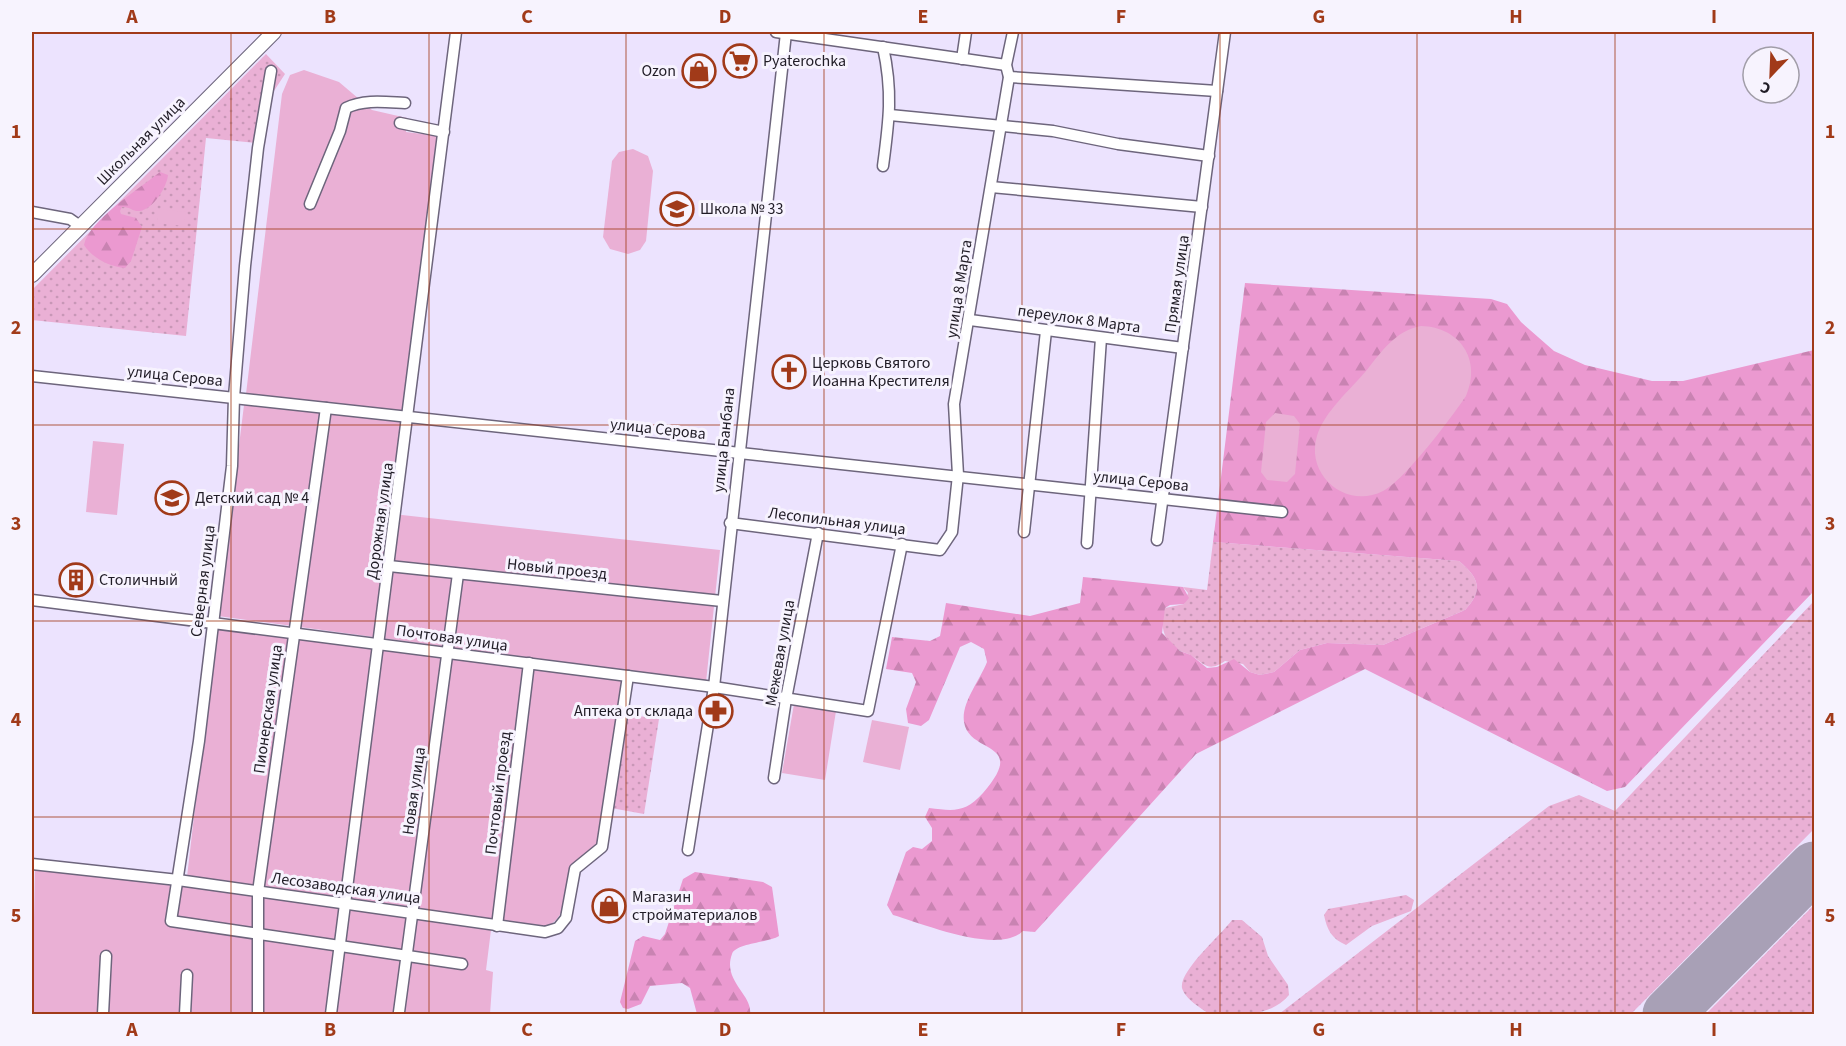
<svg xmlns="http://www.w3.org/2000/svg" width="1846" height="1046" viewBox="0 0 1846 1046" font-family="'Source Sans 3',sans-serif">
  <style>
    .grass { fill: url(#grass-dots) }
    .forest { fill: url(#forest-firs) }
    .garden { fill: #eab0d5 }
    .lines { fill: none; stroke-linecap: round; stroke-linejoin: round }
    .runway { stroke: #a8a0b6; stroke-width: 51 }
    .minor-casing { stroke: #6d657c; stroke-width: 13 }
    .major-casing { stroke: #6d657c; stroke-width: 16 }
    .minor { stroke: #fff; stroke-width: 10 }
    .major { stroke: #fff; stroke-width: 14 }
    .grid { fill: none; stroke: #a13a19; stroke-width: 1.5; stroke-opacity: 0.55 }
    .labels { text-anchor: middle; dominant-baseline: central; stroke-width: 6; stroke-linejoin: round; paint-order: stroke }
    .poi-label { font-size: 16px; fill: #201c26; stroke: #f7f3fe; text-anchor: start }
    .street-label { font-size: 16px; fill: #201c26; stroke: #f7f3fe }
    .neatline { fill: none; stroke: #a13a19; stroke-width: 2 }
    .grid-label { font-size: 20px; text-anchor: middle; font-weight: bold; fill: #a13a19 }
  </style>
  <defs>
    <pattern id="grass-dots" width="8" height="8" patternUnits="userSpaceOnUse" patternTransform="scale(1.5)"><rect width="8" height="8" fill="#eab0d5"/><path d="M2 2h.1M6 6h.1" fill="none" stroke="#c897b7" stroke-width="1.8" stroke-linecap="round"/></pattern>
    <pattern id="forest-firs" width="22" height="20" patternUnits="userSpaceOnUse" patternTransform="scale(1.5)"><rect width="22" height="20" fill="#eb99d0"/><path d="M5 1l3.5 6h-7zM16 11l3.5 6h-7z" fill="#c983b2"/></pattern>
  </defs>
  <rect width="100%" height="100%" fill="#ece3fe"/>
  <!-- grass -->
  <g class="grass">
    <polygon points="266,54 285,74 272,94 265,144 206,138 186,336 32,320 32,290"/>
    <path d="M1213 542 1459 561C1479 578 1484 590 1465 610L1383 645 1327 643 1300 650 1274 672 1260 675 1250 672 1243 664 1225 661C1209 672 1205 665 1192 656 1188 653 1183 653 1179 650 1162 639 1160 626 1165 608L1184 604 1188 593 1183 587 1207 590Z"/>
    <polygon points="1814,601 1814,829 1631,1014 1279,1014 1549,806 1579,795 1615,811"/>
    <polygon points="626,714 659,719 644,814 611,808"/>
    <path d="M1406 895 1414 900 1411 911 1372 926 1346 945C1332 939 1327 930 1324 915L1328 909Z"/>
    <polygon points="1814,905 1814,1014 1706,1014"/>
    <path d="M1232 920H1242L1262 937 1268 956 1288 985 1289 995C1270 1018 1237 1015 1209 1014 1201 1008 1185 999 1182 988 1179 971 1221 935 1232 920Z"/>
  </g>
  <!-- forest -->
  <g class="forest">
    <path d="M160 172 168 175C167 187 153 209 140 211 133 212 129 206 122 207L120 211 121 214 136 218 142 227 131 261 125 268C110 267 92 258 84 245 89 220 139 189 160 172Z"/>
    <path d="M1245 283 1491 299 1507 304 1521 322 1554 351 1585 365 1652 381H1683L1814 350V591L1625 787 1607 791 1365 669 1196 754 1035 932 1023 931C998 955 924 924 893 915L887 905 906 852 913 847 922 849 932 841V828L925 817 929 808C954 811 965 813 983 793 1029 740 969 755 964 722 961 703 980 680 987 662L984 649 971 642 960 647 929 720 921 726 908 723 906 709 916 682 912 673 886 669 892 637 930 641 940 636 946 603 1030 616 1080 603 1083 577 1183 587 1189 598 1184 604 1170 605 1165 608 1162 633 1180 651 1191 655 1207 668 1217 667 1234 659 1250 672 1260 675 1274 672 1300 650 1327 643 1383 645 1465 610C1484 590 1479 578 1459 561L1213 542Z"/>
    <path d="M695 872 763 882 772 887 779 936C768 943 736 943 732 954 722 981 753 995 750 1014H697L690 988 682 983 650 986 641 1004 628 1009 623 1008 620 1002 635 941 643 936 660 940 665 934 683 879Z"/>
  </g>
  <!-- garden -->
  <g class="garden">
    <polygon points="304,70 339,82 372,110 407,118 406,132 440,136 407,411 246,394 282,94 290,75"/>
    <polygon points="633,149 648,156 653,171 646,241 640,250 628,254 610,249 603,237 612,161 619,152"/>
    <polygon points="158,209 186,212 184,226 157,223"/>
    <path d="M1421 326C1460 327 1482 360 1466 396 1452 417 1404 481 1383 491 1346 510 1305 475 1317 436 1324 412 1350 390 1366 371 1382 351 1395 331 1421 326Z"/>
    <polygon points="244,405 405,422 393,514 720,550 706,682 218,616"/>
    <polygon points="1275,413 1294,416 1300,424 1295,474 1287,482 1267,480 1261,472 1266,422"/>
    <polygon points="93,441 124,444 117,515 86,512"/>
    <path d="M216 627 625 681 599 843 570 866C566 888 569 920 544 927L187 877Z"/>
    <polygon points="794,704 836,711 825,780 782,773"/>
    <polygon points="872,720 909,727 900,770 863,762"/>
    <polygon points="35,870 181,886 491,930 486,970 493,972 490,1014 32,1014"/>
  </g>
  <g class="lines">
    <!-- runway -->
    <polyline class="runway" points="1668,1014 1814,867"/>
    <defs>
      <g id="minor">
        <polyline points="776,32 1006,65"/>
        <polyline points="962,59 966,32"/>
        <polyline points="271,71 258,148 245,266 234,397 232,466 199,741 171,921 462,964"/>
        <polyline points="1009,77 1217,91"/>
        <polyline points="890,115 1053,131 1118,144 1209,156"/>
        <polyline points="400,123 444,132"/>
        <path d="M883 166C889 121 893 92 883 47"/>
        <polyline points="991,187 1202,207"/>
        <path d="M310 204 340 131 346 108C364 99 385 102 405 103"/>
        <polyline points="32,212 70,219 80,226"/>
        <polyline points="970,320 1183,348"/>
        <polyline points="32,376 1282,512"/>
        <polyline points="730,523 940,550 952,532 958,475 954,404 1009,77 1006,65 1013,32"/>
        <polyline points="1024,532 1046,331"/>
        <polyline points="1157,540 1225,32"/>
        <polyline points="1087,543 1101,338"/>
        <polyline points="389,566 722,601"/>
        <polyline points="32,600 714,687 868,711 902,544"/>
        <polyline points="774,778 786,699 818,533"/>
        <polyline points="688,850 714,687 786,33"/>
        <polyline points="32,864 178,880 545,932 558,928 566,918 575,869 602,847 628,676"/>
        <polyline points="497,926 529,663"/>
        <polyline points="399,1012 458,574"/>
        <polyline points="103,1014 106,956"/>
        <polyline points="185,1014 187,975"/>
        <polyline points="258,1014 258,892 326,408"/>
        <path d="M331 1014C371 687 416 359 456 32"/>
      </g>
      <polyline id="major" points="32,275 274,32"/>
    </defs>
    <!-- minor casing -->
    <use href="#minor" class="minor-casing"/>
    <!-- major casing -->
    <use href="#major" class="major-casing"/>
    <!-- minor -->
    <use href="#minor" class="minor"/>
    <!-- major -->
    <use href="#major" class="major"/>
  </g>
  <!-- grid -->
  <path class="grid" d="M231 32V1014M429 32V1014M626 32V1014M824 32V1014M1022 32V1014M1220 32V1014M1417 32V1014M1615 32V1014M32 229H1814M32 425H1814M32 621H1814M32 817H1814"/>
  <!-- icons -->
  <defs>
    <symbol id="supermarket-ring" viewBox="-11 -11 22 22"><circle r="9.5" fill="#f7f3fe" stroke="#a13a19" stroke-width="1.5"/><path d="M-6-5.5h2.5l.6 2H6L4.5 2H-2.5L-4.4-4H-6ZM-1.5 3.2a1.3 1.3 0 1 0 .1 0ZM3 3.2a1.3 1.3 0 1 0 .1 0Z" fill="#a13a19"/></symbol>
    <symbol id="shop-ring" viewBox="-11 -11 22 22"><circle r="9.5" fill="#f7f3fe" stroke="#a13a19" stroke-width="1.5"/><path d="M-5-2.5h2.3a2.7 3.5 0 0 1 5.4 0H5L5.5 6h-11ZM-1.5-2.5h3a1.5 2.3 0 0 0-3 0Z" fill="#a13a19"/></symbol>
    <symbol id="school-ring" viewBox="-11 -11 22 22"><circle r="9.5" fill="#f7f3fe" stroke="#a13a19" stroke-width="1.5"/><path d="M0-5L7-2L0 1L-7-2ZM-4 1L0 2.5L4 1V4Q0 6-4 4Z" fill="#a13a19"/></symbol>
    <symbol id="church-ring" viewBox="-11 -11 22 22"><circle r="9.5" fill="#f7f3fe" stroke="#a13a19" stroke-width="1.5"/><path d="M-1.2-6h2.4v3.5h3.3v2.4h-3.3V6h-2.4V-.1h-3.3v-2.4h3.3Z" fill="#a13a19"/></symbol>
    <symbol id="building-ring" viewBox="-11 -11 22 22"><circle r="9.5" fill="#f7f3fe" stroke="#a13a19" stroke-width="1.5"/><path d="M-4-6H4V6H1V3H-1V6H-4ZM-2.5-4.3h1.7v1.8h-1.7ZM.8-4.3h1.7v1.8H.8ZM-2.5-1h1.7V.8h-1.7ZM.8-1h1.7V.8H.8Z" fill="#a13a19"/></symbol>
    <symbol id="pharmacy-ring" viewBox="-11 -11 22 22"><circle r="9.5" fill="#f7f3fe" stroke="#a13a19" stroke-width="1.5"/><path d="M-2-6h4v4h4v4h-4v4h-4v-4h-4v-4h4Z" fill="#a13a19"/></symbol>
  </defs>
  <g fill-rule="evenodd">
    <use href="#supermarket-ring" x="721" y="42" width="38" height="38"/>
    <use href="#shop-ring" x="680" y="52" width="38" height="38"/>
    <use href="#school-ring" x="658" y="190" width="38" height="38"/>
    <use href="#church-ring" x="770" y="353" width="38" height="38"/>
    <use href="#school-ring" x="153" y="479" width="38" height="38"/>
    <use href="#building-ring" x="57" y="561" width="38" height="38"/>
    <use href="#pharmacy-ring" x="697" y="692" width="38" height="38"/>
    <use href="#shop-ring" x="590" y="887" width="38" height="38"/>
  </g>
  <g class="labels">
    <!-- poi labels -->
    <g class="poi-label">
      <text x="763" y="61">Pyaterochka</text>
      <text x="676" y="71" text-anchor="end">Ozon</text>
      <text x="700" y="209">Школа № 33</text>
      <text x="812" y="363">Церковь Святого<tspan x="812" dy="18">Иоанна Крестителя</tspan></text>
      <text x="195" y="498">Детский сад № 4</text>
      <text x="99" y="580">Столичный</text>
      <text x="693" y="711" text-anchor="end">Аптека от склада</text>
      <text x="632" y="897">Магазин<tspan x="632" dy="18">стройматериалов</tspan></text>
    </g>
    <!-- street labels -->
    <g class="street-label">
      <text transform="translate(141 141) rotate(-45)">Школьная улица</text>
      <text transform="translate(1177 284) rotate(-82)">Прямая улица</text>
      <text transform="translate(959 289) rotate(-81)">улица 8 Марта</text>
      <text transform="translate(1079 319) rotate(8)">переулок 8 Марта</text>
      <text transform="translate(175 376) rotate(6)">улица Серова</text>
      <text transform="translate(658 429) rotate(6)">улица Серова</text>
      <text transform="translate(724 440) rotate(-84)">улица Банбана</text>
      <text transform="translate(1141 481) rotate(6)">улица Серова</text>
      <text transform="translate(380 521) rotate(-82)">Дорожная улица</text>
      <text transform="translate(837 521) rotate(7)">Лесопильная улица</text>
      <text transform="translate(557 569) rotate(6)">Новый проезд</text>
      <text transform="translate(203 581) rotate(-83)">Северная улица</text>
      <text transform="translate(452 638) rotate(8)">Почтовая улица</text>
      <text transform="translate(780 653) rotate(-80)">Межевая улица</text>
      <text transform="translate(268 709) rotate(-82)">Пионерская улица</text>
      <text transform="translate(414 791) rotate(-82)">Новая улица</text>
      <text transform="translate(498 793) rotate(-83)">Почтовый проезд</text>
      <text transform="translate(346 888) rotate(8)">Лесозаводская улица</text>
    </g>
  </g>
  <!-- border -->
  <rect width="1846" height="1046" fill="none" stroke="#f7f3fe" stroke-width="66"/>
  <!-- north arrow -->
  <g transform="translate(1771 75) rotate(203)"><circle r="28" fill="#f7f3fe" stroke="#a19da8" stroke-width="1.5"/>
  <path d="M0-4.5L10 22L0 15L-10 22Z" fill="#a13a19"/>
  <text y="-9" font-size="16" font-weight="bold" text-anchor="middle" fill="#201c26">С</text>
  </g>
  <rect x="33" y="33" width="1780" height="980" class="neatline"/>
  <g class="grid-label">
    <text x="132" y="23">A</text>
    <text x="330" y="23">B</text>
    <text x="527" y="23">C</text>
    <text x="725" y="23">D</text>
    <text x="923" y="23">E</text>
    <text x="1121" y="23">F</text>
    <text x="1319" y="23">G</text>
    <text x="1516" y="23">H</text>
    <text x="1714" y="23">I</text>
    <text x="16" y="138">1</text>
    <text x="1830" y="138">1</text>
    <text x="16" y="334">2</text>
    <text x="1830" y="334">2</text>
    <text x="16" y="530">3</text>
    <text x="1830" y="530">3</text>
    <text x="16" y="726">4</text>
    <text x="1830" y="726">4</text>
    <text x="16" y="922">5</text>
    <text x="1830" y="922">5</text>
    <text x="132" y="1036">A</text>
    <text x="330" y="1036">B</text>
    <text x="527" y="1036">C</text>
    <text x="725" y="1036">D</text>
    <text x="923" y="1036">E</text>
    <text x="1121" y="1036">F</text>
    <text x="1319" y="1036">G</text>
    <text x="1516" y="1036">H</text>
    <text x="1714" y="1036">I</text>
  </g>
</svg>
